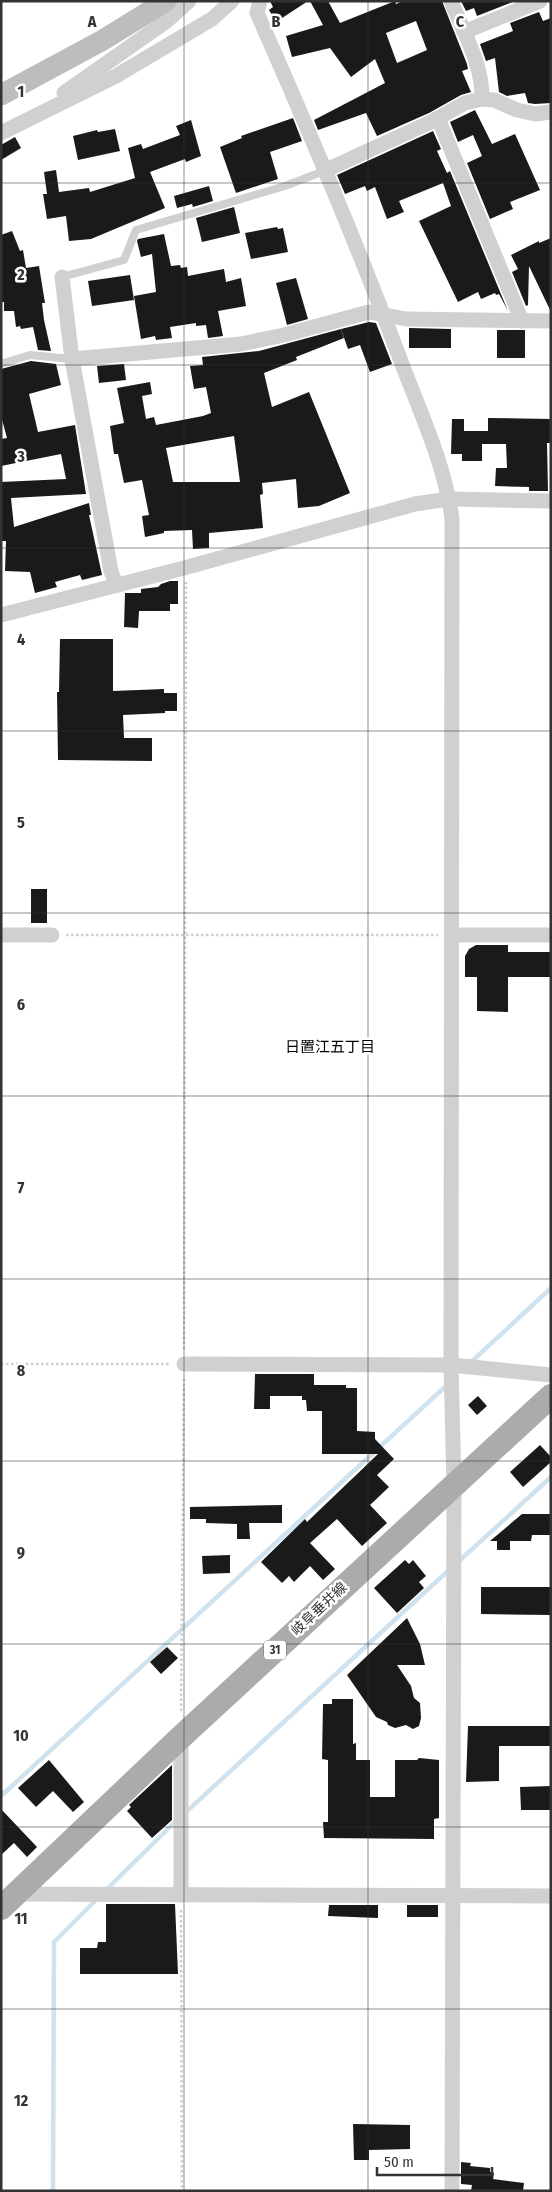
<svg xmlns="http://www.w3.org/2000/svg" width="552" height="2192" viewBox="0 0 552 2192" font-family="'Fira Sans Condensed','Noto Sans JP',sans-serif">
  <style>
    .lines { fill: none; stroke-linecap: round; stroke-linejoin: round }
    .stream { stroke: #cfe2ee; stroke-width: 4.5 }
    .building { fill: #1a1a1a; fill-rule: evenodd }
    .path { stroke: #cdcdcd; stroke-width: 2.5; stroke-dasharray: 2.5 2.5; stroke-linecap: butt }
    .lane { stroke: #d0d0d0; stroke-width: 8 }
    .street { stroke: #d0d0d0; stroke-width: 15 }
    .secondary { stroke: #bdbdbd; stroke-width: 21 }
    .primary { stroke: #ababab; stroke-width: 24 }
    .grid { fill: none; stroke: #333; stroke-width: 1; stroke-opacity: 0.55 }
    .labels { text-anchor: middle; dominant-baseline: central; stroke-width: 5; stroke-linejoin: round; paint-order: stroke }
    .shield { fill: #fff; stroke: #707070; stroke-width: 1 }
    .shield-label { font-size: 12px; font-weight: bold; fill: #333 }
    .street-label { font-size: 14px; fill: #333; stroke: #fff }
    .neighbourhood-label { font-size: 15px; fill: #000; stroke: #fff }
    .grid-label { font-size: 16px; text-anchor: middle; font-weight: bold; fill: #333; stroke: #fff; stroke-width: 5; stroke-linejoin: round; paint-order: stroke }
  </style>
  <rect width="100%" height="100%" fill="#fff"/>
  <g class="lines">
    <!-- stream -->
    <g class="stream">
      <polyline points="469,1364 551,1288"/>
      <polyline points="458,1562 551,1477"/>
      <polyline points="1,1796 447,1385"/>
      <polyline points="186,1812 450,1569"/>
      <polyline points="105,1891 176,1821"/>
      <polyline points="53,2191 54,1942 98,1898"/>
    </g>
  </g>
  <!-- building -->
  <g class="building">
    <polygon points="270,1 308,1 276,22 269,10 273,7"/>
    <path d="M310 1H328L340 23 395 1 396 4 403 1H442L467 64 468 69 462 71 471 92 461 95 429 113 377 136 366 113 318 130 314 120 385 83 375 59 351 77 330 48 292 57 286 36 323 25ZM416 21 427 50 397 63 386 33Z"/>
    <polygon points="461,1 515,1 477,16 474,8 466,11"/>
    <polygon points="539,12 543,21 551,18 551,103 535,104 528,103 525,93 507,96 499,92 495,58 486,61 480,44 513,31 510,23"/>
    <polygon points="475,110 492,144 515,134 540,190 510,202 513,209 490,219 467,163 482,156 473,135 458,142 450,122"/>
    <polygon points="293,118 302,141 270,152 278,179 236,193 220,147 242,138 241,136"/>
    <polygon points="191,120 201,156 186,162 185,159 150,172 165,208 91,239 69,241 66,216 47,219 43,194 47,194 44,172 56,170 59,192 89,188 90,192 135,178 128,148 141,144 143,149 180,135 176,126"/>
    <polygon points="115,129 120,151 78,160 73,136 97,130 98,132"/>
    <polygon points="433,131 441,149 437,151 447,173 450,171 508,311 499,294 496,295 495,293 481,299 478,292 458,302 419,221 451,206 443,183 399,201 404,212 387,219 375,187 367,191 365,186 345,194 337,175"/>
    <polygon points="15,137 21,148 1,160 1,145"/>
    <polygon points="209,186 213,201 193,207 192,204 177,208 174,196"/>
    <polygon points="234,207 240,233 202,242 196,218"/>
    <polygon points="277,227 278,229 283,228 288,252 251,259 245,233"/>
    <polygon points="12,231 20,251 23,250 26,268 39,266 45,303 42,303 44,320 51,351 38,350 33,327 21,329 20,326 16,327 14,311 4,311 4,302 1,302 1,235"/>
    <polygon points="164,234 171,266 180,265 181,268 187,267 188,276 224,269 226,282 241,278 246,306 218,311 223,336 208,338 206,325 196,326 196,323 170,327 172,338 156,340 155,336 141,339 134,296 156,292 152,254 141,257 137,241 138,239"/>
    <polygon points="551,238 551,312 529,266 528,305 526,306 512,272 518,269 511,255 539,241 539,243"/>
    <polygon points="130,275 134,300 92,306 88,281"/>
    <polygon points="296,278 308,319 287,325 276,283"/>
    <polygon points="369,322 376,323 392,364 370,372 360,345 348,349 341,329"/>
    <polygon points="409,328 451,329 451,348 409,348"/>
    <path d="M341 329 344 338 296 357 297 360 264 373 272 407 309 392 350 493 319 506 298 508 296 479 262 483 263 494 260 495 263 528 209 533V548L193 549 192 530 164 531V533L145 537 142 516 149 515 142 480 124 483 118 454H114L110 426 124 423 117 388 150 382 152 394 142 396 146 419 154 417 156 425 203 416 211 413 206 387 194 389 190 366 203 365 202 357 259 351ZM234 436 240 482H173L166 448Z"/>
    <rect x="497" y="330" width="28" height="28"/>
    <polygon points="31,361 56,364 61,385 29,394 38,432 75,425 86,494 11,498 14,527 89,503 91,515 89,515 102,575 82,580 80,575 55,582 57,587 35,593 30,572 5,571 6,541 1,541 1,482 66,479 61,454 1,466 1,439 7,438 1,416 1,369"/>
    <polygon points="124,364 126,380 99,383 97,366"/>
    <polygon points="488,418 551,419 551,443 547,443 548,491 529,491 529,487 495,486 496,468 507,468 506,444 482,444 482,461 462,461 462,454 451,454 452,419 464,419 464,431 488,431"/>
    <polygon points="170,581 178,581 178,604 170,604 170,611 139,611 138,628 124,627 125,593 141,593 141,589 158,587 161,584"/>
    <polygon points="60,639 113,639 113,691 164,689 164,693 177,693 177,711 165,711 165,713 123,715 124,738 152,738 152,761 58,760 57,692 59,692"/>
    <rect x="31" y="889" width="16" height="34"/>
    <polygon points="476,945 508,945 508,952 551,952 551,977 508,977 508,1012 477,1011 477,977 465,977 465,956 469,949"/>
    <polygon points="255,1374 314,1374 314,1385 346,1385 346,1388 357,1388 357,1431 375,1432 375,1439 394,1459 377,1475 389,1487 370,1505 387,1523 362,1546 337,1519 310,1543 335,1569 323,1580 310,1566 294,1582 289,1576 282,1583 261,1562 305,1519 307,1522 378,1454 322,1454 322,1411 307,1411 306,1400 302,1400 302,1396 270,1396 270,1409 254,1409"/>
    <polygon points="478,1396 487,1406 477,1415 468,1405"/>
    <polygon points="540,1445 551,1457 551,1462 523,1487 510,1472"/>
    <polygon points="282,1505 282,1523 249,1523 250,1539 237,1539 237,1524 206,1523 206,1519 190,1519 190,1507"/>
    <polygon points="522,1514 551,1514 551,1535 532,1535 531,1541 510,1541 510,1550 497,1550 497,1541 490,1541"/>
    <polygon points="230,1555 230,1573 203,1574 202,1556"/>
    <polygon points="405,1560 409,1564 413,1560 426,1576 419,1582 424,1588 397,1613 374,1588"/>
    <polygon points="481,1587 551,1587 551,1615 481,1614"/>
    <polygon points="407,1618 420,1644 425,1665 397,1665 411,1686 414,1698 420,1703 421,1718 419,1726 413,1729 406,1725 395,1728 388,1725 387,1722 376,1717 347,1675"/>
    <polygon points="167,1647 178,1658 161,1674 150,1662"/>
    <polygon points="332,1699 353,1699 353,1744 356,1743 356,1760 370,1760 370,1797 395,1797 395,1760 417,1760 419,1758 439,1760 439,1818 434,1819 434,1839 324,1838 323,1822 328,1822 328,1760 322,1759 323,1704 332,1704"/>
    <polygon points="468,1726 551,1726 551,1746 499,1746 499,1781 466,1782"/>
    <polygon points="49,1760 84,1802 73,1812 53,1791 36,1807 18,1788"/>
    <polygon points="172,1765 172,1820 152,1838 127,1811 131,1807 129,1805"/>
    <polygon points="551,1786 551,1810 521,1810 520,1787"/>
    <polygon points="1,1809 37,1847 27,1857 14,1843 1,1855"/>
    <polygon points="106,1904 175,1904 178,1974 80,1974 80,1948 97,1948 98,1942 106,1942"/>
    <polygon points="329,1905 378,1905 378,1918 328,1916"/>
    <rect x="407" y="1905" width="31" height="12"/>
    <polygon points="353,2124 410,2125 410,2149 369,2150 369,2160 354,2160"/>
    <polygon points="461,2162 471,2163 470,2166 490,2168 490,2172 494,2173 493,2179 524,2183 523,2191 471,2191 472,2185 461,2184"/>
  </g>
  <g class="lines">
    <!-- path -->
    <g class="path">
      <polyline points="66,935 438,935"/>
      <polyline points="184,1349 186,582"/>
      <polyline points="1,1364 170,1364"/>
      <polyline points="181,1711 184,1379"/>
      <polyline points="181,1910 182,2191"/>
    </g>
    <!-- lane -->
    <g class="lane">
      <polyline points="62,277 124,260 136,230 285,186 324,171"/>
      <polyline points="1,364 30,355 72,359"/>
    </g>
    <!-- street -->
    <g class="street">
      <path d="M260 1 257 13C308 128 358 246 402 364 421 414 445 465 452 519L451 1365 454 1484 452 2191"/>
      <path d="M451 1C463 31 483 65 482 99"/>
      <polyline points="464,32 540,1"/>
      <polyline points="64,93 168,20 189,1"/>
      <polyline points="438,118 522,321"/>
      <polyline points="1,133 116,76 212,19 232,1"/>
      <polyline points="324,171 433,121 465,103 482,99 494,100 517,110 535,114 551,112"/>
      <polyline points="62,277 72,359 111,571 116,585"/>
      <polyline points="72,359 241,344 284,335 369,312 406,319 551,321"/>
      <polyline points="1,615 184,568 415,504 449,499 551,501"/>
      <polyline points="1,935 52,935"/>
      <polyline points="453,935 551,935"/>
      <polyline points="184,1364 451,1365 551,1375"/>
      <polyline points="181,1737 181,1895"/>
      <polyline points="12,1894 551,1896"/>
    </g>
    <!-- secondary -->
    <polyline class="secondary" points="1,95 103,40 166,1"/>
    <!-- primary -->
    <polyline class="primary" points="1,1908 181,1737 551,1396"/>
  </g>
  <!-- grid -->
  <path class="grid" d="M184 1V2191M368 1V2191M1 183H551M1 365H551M1 548H551M1 731H551M1 913H551M1 1096H551M1 1279H551M1 1461H551M1 1644H551M1 1827H551M1 2009H551"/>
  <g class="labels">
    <!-- shield labels -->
    <rect class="shield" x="264" y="1640.5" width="22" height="19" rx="4"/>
    <g class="shield-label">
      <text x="275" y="1650">31</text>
    </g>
    <!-- street labels -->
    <g class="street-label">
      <text transform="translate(319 1609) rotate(-43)">岐阜垂井線</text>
    </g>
    <!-- neighbourhood labels -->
    <g class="neighbourhood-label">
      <text x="330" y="1047">日置江五丁目</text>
    </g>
  </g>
  <g class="grid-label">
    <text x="92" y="27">A</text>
    <text x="276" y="27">B</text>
    <text x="460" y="27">C</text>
    <text x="21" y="97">1</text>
    <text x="21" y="280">2</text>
    <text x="21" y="462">3</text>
    <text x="21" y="645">4</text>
    <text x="21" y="828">5</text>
    <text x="21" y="1010">6</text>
    <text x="21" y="1193">7</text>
    <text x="21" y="1376">8</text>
    <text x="21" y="1558">9</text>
    <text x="21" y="1741">10</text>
    <text x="21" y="1924">11</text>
    <text x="21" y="2106">12</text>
  </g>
  <!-- border -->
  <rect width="552" height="2192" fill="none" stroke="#333333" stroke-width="5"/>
  <!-- scale -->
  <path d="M377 2167v8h115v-8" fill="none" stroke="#333333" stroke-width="2.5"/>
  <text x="384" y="2167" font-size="15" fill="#333333" stroke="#ffffff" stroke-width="4" paint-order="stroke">50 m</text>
</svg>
